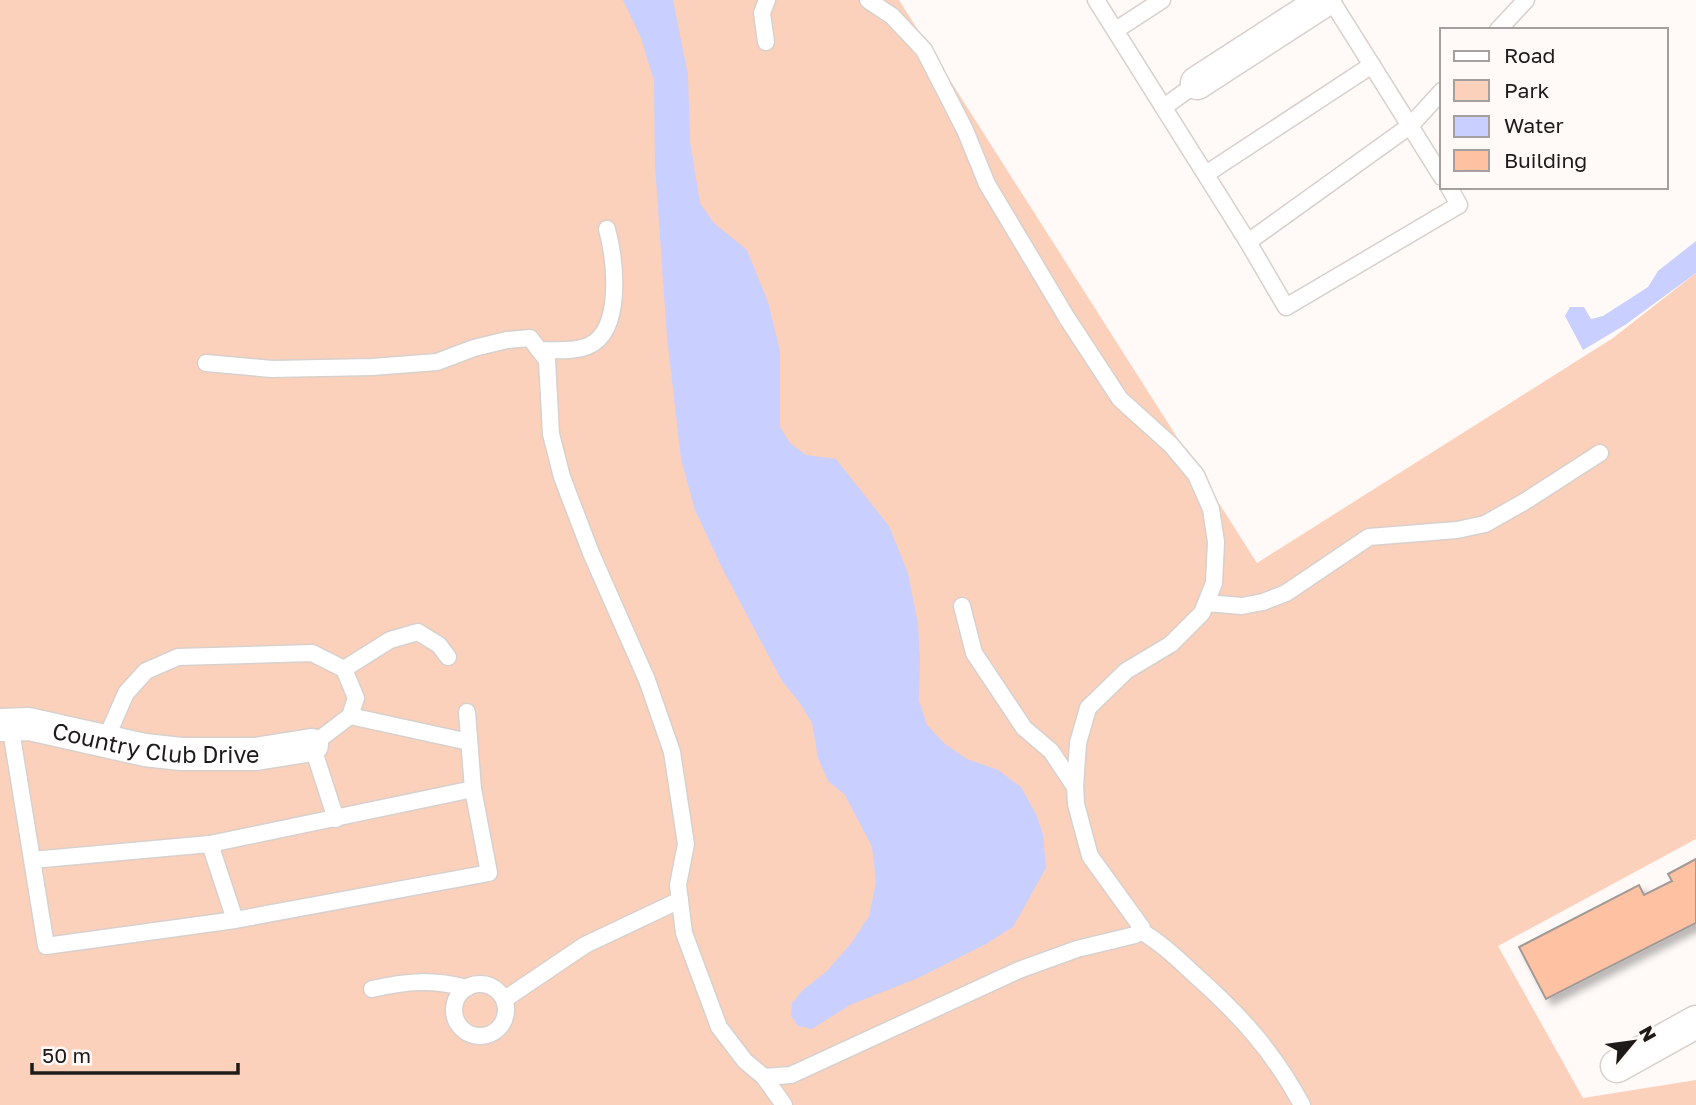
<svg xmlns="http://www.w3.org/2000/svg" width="1696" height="1105" viewBox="0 0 1696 1105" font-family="'Golos Text',sans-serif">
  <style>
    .green { fill: #fcd1bb }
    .water { fill: #c9cfff }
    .building { fill: #fec1a2; stroke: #a19a97; stroke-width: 2; filter: url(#shadow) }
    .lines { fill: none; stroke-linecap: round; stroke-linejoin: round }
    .lane-casing { stroke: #d7d0cc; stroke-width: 19 }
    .street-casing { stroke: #d7d0cc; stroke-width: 35 }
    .lane { stroke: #fff; stroke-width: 16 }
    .street { stroke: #fff; stroke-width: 32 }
    .labels { text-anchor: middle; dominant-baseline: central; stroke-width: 5; stroke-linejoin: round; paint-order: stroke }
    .street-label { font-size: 23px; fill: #1d1a19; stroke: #fffaf8 }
  </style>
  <defs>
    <filter id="shadow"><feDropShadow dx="6" dy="6" stdDeviation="3.5" flood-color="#0004"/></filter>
  </defs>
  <rect width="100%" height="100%" fill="#fffaf8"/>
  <!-- green -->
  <polygon class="green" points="0,0 899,0 1257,563 1613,338 1696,273 1696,839 1498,946 1583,1098 1696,1080 1696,1105 0,1105"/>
  <!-- water -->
  <g class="water">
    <polygon points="623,0 673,0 688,75 690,141 700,203 714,223 747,250 768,302 780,351 780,427 790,443 806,455 836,459 889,526 908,573 918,624 920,659 919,701 927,725 945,744 967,759 998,770 1021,787 1037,816 1043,835 1046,868 1013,927 986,944 918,978 850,1005 812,1029 798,1026 791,1016 792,1003 803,990 827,971 852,942 869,916 876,882 872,847 845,795 828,781 818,758 812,723 799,702 782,681 723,570 695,510 681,459 667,337 655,166 654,81 641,38"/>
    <polygon points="1696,241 1696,273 1625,325 1583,350 1565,316 1570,307 1584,307 1591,319 1603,316 1648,287 1658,271"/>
  </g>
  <!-- building -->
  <polygon class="building" points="1696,859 1696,923 1546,999 1519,947 1639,885 1644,895 1672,881 1668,874"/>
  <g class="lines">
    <defs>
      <g id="lane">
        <polyline points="868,0 892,16 924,50 965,130 987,184 1067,318 1120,399 1171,445 1196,475 1211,509 1216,542 1214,583 1202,613 1171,644 1126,671 1088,708 1078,743 1075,787 1051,751 1024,728 974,653 962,606"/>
        <polyline points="1096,0 1248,242 1411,125 1442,91"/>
        <polyline points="1331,0 1442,177"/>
        <polyline points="1116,30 1162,0"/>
        <polyline points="1498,30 1526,0"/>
        <polyline points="766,42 762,13 767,0"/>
        <polyline points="1164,107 1197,83"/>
        <polyline points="1206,174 1372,65"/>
        <polyline points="1248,242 1286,307 1459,205 1449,187"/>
        <path d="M539 350C554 350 574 352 588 346 624 331 615 259 607 229"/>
        <polyline points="206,363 272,369 372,367 437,362 474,348 507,340 530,338 547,360 551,434 562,477 591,553 647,680 672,752 686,844 678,885 684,933 719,1027 745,1061 764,1077 791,1075 1019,970 1077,949 1135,935 1142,928 1090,856 1076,804 1075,784"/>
        <polyline points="1206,603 1242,606 1263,602 1286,593 1369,537 1457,530 1485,524 1524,502 1600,453"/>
        <polyline points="344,669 390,640 418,632 439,645 448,657"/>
        <polyline points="467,712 473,789"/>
        <polyline points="350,716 469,742"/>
        <polyline points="10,724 46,946 235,920 489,873 473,789 210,844 32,860"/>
        <polyline points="105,741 126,693 146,671 178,657 312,653 344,669 356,698 350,716 312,745 336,819"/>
        <polyline points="210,844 235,920"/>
        <path d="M1139 930C1160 942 1177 958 1195 975 1240 1015 1273 1051 1302 1105"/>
        <circle cx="480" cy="1010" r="26"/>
        <path d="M372 989C407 981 432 979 467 988"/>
        <polyline points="505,999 585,945 680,900"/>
        <polyline points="764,1077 784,1105"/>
      </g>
      <g id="street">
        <polyline points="1197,83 1325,0"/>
        <path id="s1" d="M0 725 29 724 145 750 181 754H256L312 745"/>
        <polyline points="1617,1066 1696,1022"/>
      </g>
    </defs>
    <!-- lane casing -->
    <use href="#lane" class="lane-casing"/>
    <!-- street casing -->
    <use href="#street" class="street-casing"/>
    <!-- lane -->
    <use href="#lane" class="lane"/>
    <!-- street -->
    <use href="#street" class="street"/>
  </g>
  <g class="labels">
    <!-- street labels -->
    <g class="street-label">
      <text stroke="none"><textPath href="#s1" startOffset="158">Country Club Drive</textPath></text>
    </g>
  </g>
  <!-- legend -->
  <rect x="1440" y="28" width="228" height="161" fill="#fffaf8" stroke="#a5a09f" stroke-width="2"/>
  <rect x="1454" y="51" width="35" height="10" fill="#ffffff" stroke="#a5a09f" stroke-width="2"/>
  <text x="1504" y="63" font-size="21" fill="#1d1a19">Road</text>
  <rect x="1454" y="80" width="35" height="21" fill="#fcd1bb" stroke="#a5a09f" stroke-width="2"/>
  <text x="1504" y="98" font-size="21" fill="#1d1a19">Park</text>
  <rect x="1454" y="116" width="35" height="21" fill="#c9cfff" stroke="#a5a09f" stroke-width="2"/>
  <text x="1504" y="133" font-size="21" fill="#1d1a19">Water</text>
  <rect x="1454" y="150" width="35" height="21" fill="#fec1a2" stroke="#a5a09f" stroke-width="2"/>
  <text x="1504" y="168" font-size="21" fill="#1d1a19">Building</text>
  <!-- north arrow -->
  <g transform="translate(1633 1042) rotate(61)" stroke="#fffaf8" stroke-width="5" paint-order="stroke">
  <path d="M0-5L12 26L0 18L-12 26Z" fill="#1d1a19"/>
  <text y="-10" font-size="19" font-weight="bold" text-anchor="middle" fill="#1d1a19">N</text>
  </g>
  <!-- scale -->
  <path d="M32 1063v10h206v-10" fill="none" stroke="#1d1a19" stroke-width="3.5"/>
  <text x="42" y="1063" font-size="21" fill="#1d1a19" stroke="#fffaf8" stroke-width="5" paint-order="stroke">50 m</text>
</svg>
